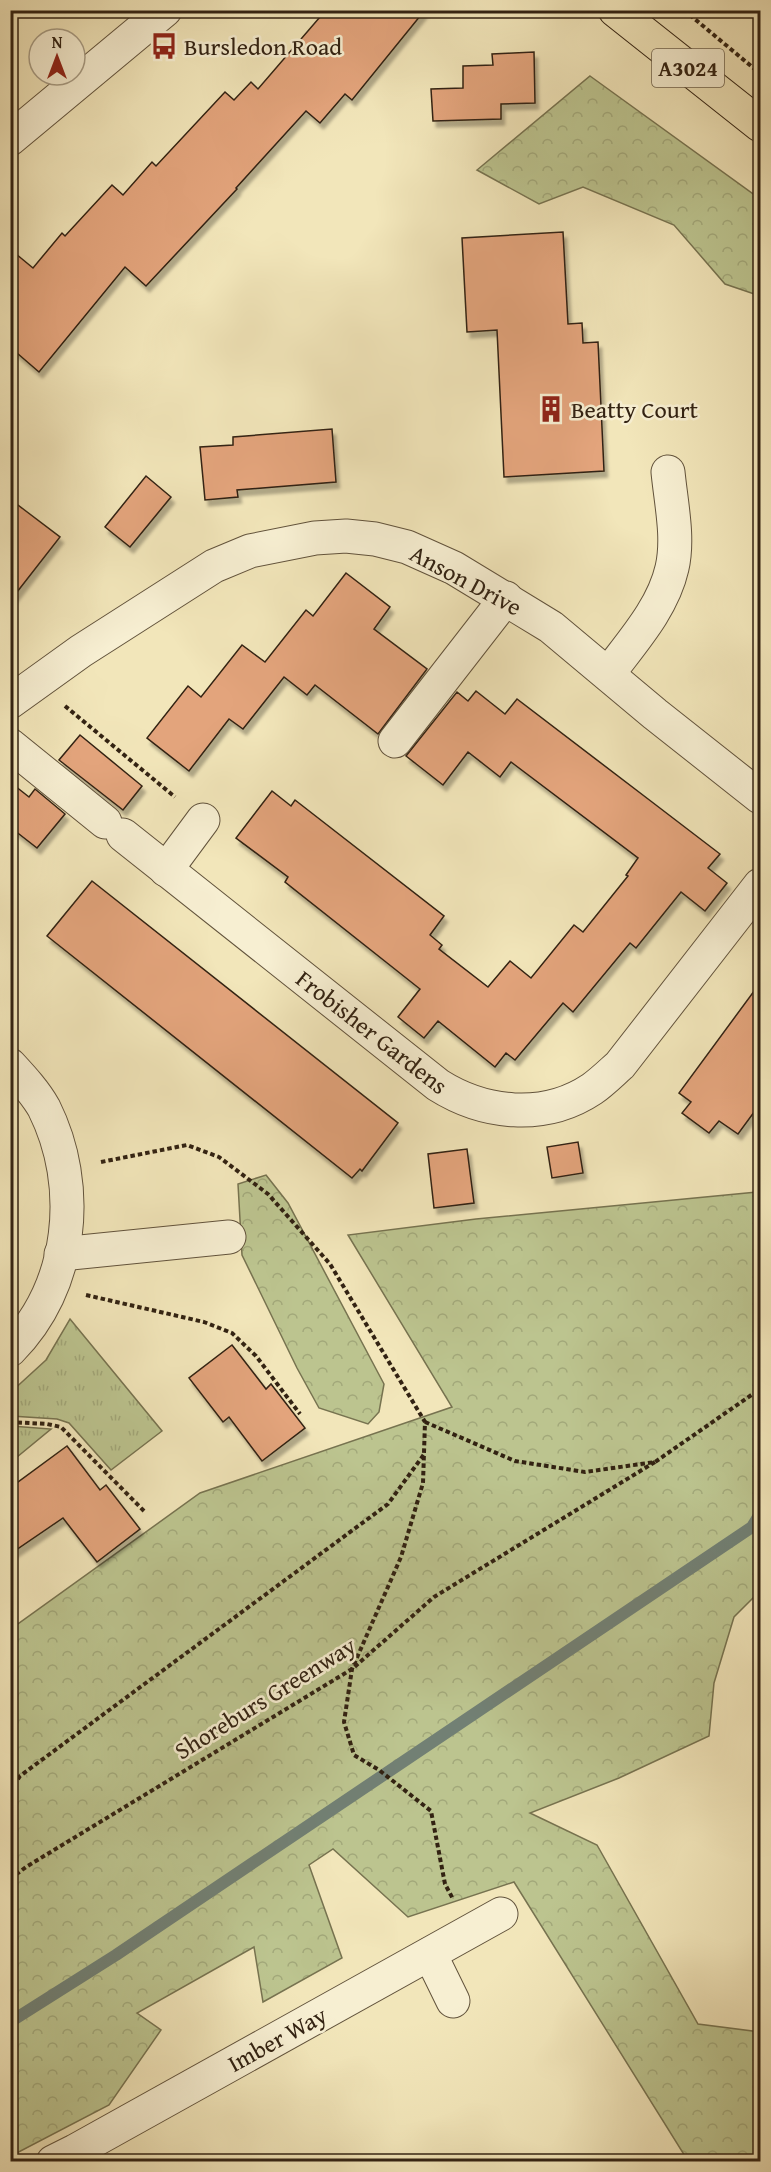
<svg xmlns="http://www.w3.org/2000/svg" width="771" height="2172" viewBox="0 0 771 2172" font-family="'Gentium Book Plus',serif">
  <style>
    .grass { fill: url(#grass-tufts); stroke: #777350; stroke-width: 1.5 }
    .forest { fill: url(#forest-crowns); stroke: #777350; stroke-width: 1.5 }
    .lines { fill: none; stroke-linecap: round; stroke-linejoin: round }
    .stream { stroke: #728074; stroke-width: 12 }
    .building { fill: #e3a47c; stroke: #322212; stroke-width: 1.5; filter: url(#shadow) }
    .minor-casing { stroke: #62533c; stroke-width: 35 }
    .major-casing { stroke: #322212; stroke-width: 35 }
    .path { stroke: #322212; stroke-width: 4; stroke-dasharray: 4.5 3; stroke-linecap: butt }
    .minor { stroke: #f7efd2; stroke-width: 33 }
    .major { stroke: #f2e6ba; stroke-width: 33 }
    .labels { text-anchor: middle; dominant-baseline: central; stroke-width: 5; stroke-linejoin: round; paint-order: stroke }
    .shield { fill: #f7efd2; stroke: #6d604c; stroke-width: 1.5 }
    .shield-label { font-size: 22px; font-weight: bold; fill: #322212 }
    .poi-label { font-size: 24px; fill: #322212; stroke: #f7efd2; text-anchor: start }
    .street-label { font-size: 24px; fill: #322212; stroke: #f7efd2 }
  </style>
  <defs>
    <pattern id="grass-tufts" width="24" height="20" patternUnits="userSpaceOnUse" patternTransform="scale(1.5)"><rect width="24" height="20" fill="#bcc48f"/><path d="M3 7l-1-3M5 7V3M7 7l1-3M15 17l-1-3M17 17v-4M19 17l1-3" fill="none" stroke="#a2a87a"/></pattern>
    <pattern id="forest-crowns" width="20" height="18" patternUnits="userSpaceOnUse" patternTransform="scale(1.5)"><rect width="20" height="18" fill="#bcc48f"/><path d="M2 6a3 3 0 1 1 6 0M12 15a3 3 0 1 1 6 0" fill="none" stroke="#a2a87a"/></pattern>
    <filter id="shadow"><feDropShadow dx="3.5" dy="6" stdDeviation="1.5" flood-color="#0004"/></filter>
  </defs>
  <rect width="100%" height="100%" fill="#f2e6ba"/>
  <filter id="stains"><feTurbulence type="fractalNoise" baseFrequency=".00333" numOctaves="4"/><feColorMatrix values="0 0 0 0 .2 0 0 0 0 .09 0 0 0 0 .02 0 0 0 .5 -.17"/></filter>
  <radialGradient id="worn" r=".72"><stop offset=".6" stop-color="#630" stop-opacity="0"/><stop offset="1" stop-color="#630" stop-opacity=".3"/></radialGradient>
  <!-- grass -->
  <g class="grass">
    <polygon points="70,1319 162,1431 111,1470 69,1423 57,1419 11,1416 11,1392 46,1360"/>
    <polygon points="11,1426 51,1429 11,1462"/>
  </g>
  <!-- forest -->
  <g class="forest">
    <polygon points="590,76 760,199 760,296 725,284 674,225 583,187 539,204 477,170"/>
    <polygon points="266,1175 288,1203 384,1384 379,1412 368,1424 319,1408 297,1368 242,1255 238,1184"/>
    <polygon points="760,1190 760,1591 734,1617 714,1683 709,1736 619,1778 530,1813 597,1845 698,2024 760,2032 760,2161 688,2161 514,1882 408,1917 333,1849 309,1865 342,1958 263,2002 254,1947 137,2013 161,2030 109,2105 11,2156 11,1629 200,1493 452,1407 348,1235 476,1219 757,1192"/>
  </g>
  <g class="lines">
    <!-- stream -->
    <polyline class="stream" points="10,2022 116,1955 752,1527 760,1514"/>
  </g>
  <!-- building -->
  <g class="building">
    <polygon points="326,10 425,10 352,100 345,94 320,123 306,111 236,188 237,189 146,286 125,267 39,372 10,347 10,249 33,268 62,233 65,236 112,185 123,195 152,162 156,166 225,92 234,100 251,82 258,89"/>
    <polygon points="534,52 535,103 501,104 501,119 433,121 431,89 463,88 463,66 493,65 492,54"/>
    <polygon points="563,232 568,324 582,323 583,343 598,342 604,471 504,477 497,330 467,332 462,238"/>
    <polygon points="332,429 336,482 237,490 238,497 205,500 200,447 233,445 233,437"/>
    <polygon points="146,476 171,497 130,547 105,527"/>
    <polygon points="10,499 60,537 10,601"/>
    <polygon points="346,573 390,607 374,629 427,669 378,734 315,685 307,695 284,677 243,729 229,719 189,771 147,738 188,686 201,697 242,645 265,662 306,610 313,616"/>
    <polygon points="476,691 505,714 517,699 652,802 720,854 708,868 727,883 705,911 681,892 636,948 630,943 573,1012 563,1003 515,1060 506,1053 495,1067 438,1021 424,1038 398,1017 420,989 285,882 288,877 236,838 272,791 291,806 295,800 444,916 430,935 442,945 439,949 488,987 510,961 531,978 574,925 583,932 628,876 626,875 638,858 511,762 500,777 468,752 443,785 406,756 457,692 468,701"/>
    <polygon points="80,735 142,786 123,810 59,760"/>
    <polygon points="10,782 29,797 35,789 65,814 37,848 10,827"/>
    <polygon points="92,881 398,1123 362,1171 360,1169 352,1178 47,936"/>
    <polygon points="760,983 760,1104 738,1134 719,1121 709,1133 682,1113 691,1102 679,1093"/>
    <polygon points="578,1142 583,1173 552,1178 547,1147"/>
    <polygon points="467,1149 474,1203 434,1208 428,1154"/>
    <polygon points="232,1345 266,1389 271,1384 305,1428 262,1461 229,1417 223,1422 189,1378"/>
    <polygon points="67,1446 100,1490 106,1485 140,1529 97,1562 63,1518 10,1554 10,1488"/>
  </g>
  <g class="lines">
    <defs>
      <g id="minor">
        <polyline points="10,139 165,10"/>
        <path d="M608 674C632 642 663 608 672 568 679 538 671 503 668 472"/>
        <polyline points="10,702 81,651 214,566 250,551 315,538 346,536 375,539 407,547 454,568 551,627 655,714 760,797"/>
        <polyline points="395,741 506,598"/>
        <polyline points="10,745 105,822"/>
        <path d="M123 835 438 1085C484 1114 544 1121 592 1089 602 1082 611 1073 620 1065L760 885"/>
        <polyline points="166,870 203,820"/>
        <path d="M10 1065C22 1078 35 1092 44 1108 83 1186 73 1287 10 1350"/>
        <polyline points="61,1254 229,1237"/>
        <polyline points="430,1954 453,2001"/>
        <polyline points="53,2162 75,2151 501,1914"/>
      </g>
      <polyline id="major" points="615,10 760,125"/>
    </defs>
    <!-- minor casing -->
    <use href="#minor" class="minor-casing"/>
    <!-- major casing -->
    <use href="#major" class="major-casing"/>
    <!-- path -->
    <g class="path">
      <polyline points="684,10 757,71"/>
      <polyline points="65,706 175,797"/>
      <polyline points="101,1162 187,1145 219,1157 268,1194 330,1264 425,1422 423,1483 401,1557 352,1669 344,1722 354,1755 379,1770 431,1811 445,1884 453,1899"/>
      <polyline points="86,1295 204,1322 232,1333 256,1356 300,1414"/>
      <polyline points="10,1422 47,1424 61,1427 144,1511"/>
      <polyline points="425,1422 515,1461 585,1472 655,1462 760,1389"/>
      <polyline points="10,1792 20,1776 388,1504 425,1453"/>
      <polyline points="10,1879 26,1867 352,1669 434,1597 655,1462"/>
    </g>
    <!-- minor -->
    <use href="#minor" class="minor"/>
    <!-- major -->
    <use href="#major" class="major"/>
  </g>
  <!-- icons -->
  <defs>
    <symbol id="bus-bare" viewBox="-9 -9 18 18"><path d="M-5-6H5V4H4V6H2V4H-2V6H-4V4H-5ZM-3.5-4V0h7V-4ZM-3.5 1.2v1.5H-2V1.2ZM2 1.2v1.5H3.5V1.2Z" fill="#8f2418" stroke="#f7efd2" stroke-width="2.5" paint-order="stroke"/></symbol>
    <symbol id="building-bare" viewBox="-9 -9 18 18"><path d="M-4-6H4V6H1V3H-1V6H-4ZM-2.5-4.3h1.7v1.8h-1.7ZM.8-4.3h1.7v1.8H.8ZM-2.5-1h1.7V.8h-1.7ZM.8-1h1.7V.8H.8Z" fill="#8f2418" stroke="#f7efd2" stroke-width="2.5" paint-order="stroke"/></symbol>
  </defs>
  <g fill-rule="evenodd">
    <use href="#bus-bare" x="145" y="27" width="38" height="38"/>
    <use href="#building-bare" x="532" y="390" width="38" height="38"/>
  </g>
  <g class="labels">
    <!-- shield labels -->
    <rect class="shield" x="652" y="49" width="72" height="38" rx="4.5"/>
    <g class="shield-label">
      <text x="688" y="68">A3024</text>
    </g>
    <!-- poi labels -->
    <g class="poi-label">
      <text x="184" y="46">Bursledon Road</text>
      <text x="571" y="409">Beatty Court</text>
    </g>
    <!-- street labels -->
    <g class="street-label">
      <text transform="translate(466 580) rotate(28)">Anson Drive</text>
      <text transform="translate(372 1032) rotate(38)">Frobisher Gardens</text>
      <text transform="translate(265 1698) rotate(-32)">Shoreburs Greenway</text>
      <text transform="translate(277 2039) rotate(-29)">Imber Way</text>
    </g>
  </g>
  <!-- margin -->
  <rect width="771" height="2172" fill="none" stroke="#f2e6ba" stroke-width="36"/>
  <rect x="12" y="12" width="747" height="2148" fill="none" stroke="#322212" stroke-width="3"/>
  <rect x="18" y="18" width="735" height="2136" fill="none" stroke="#322212" stroke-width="1.5"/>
  <!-- north arrow -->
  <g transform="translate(57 57)"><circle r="28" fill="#f7efd2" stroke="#a89d85" stroke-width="1.5"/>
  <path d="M0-4.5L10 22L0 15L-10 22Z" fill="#8f2418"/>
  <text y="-9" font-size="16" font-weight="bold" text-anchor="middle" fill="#322212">N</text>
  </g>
  <rect width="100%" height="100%" filter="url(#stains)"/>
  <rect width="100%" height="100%" fill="url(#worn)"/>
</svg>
